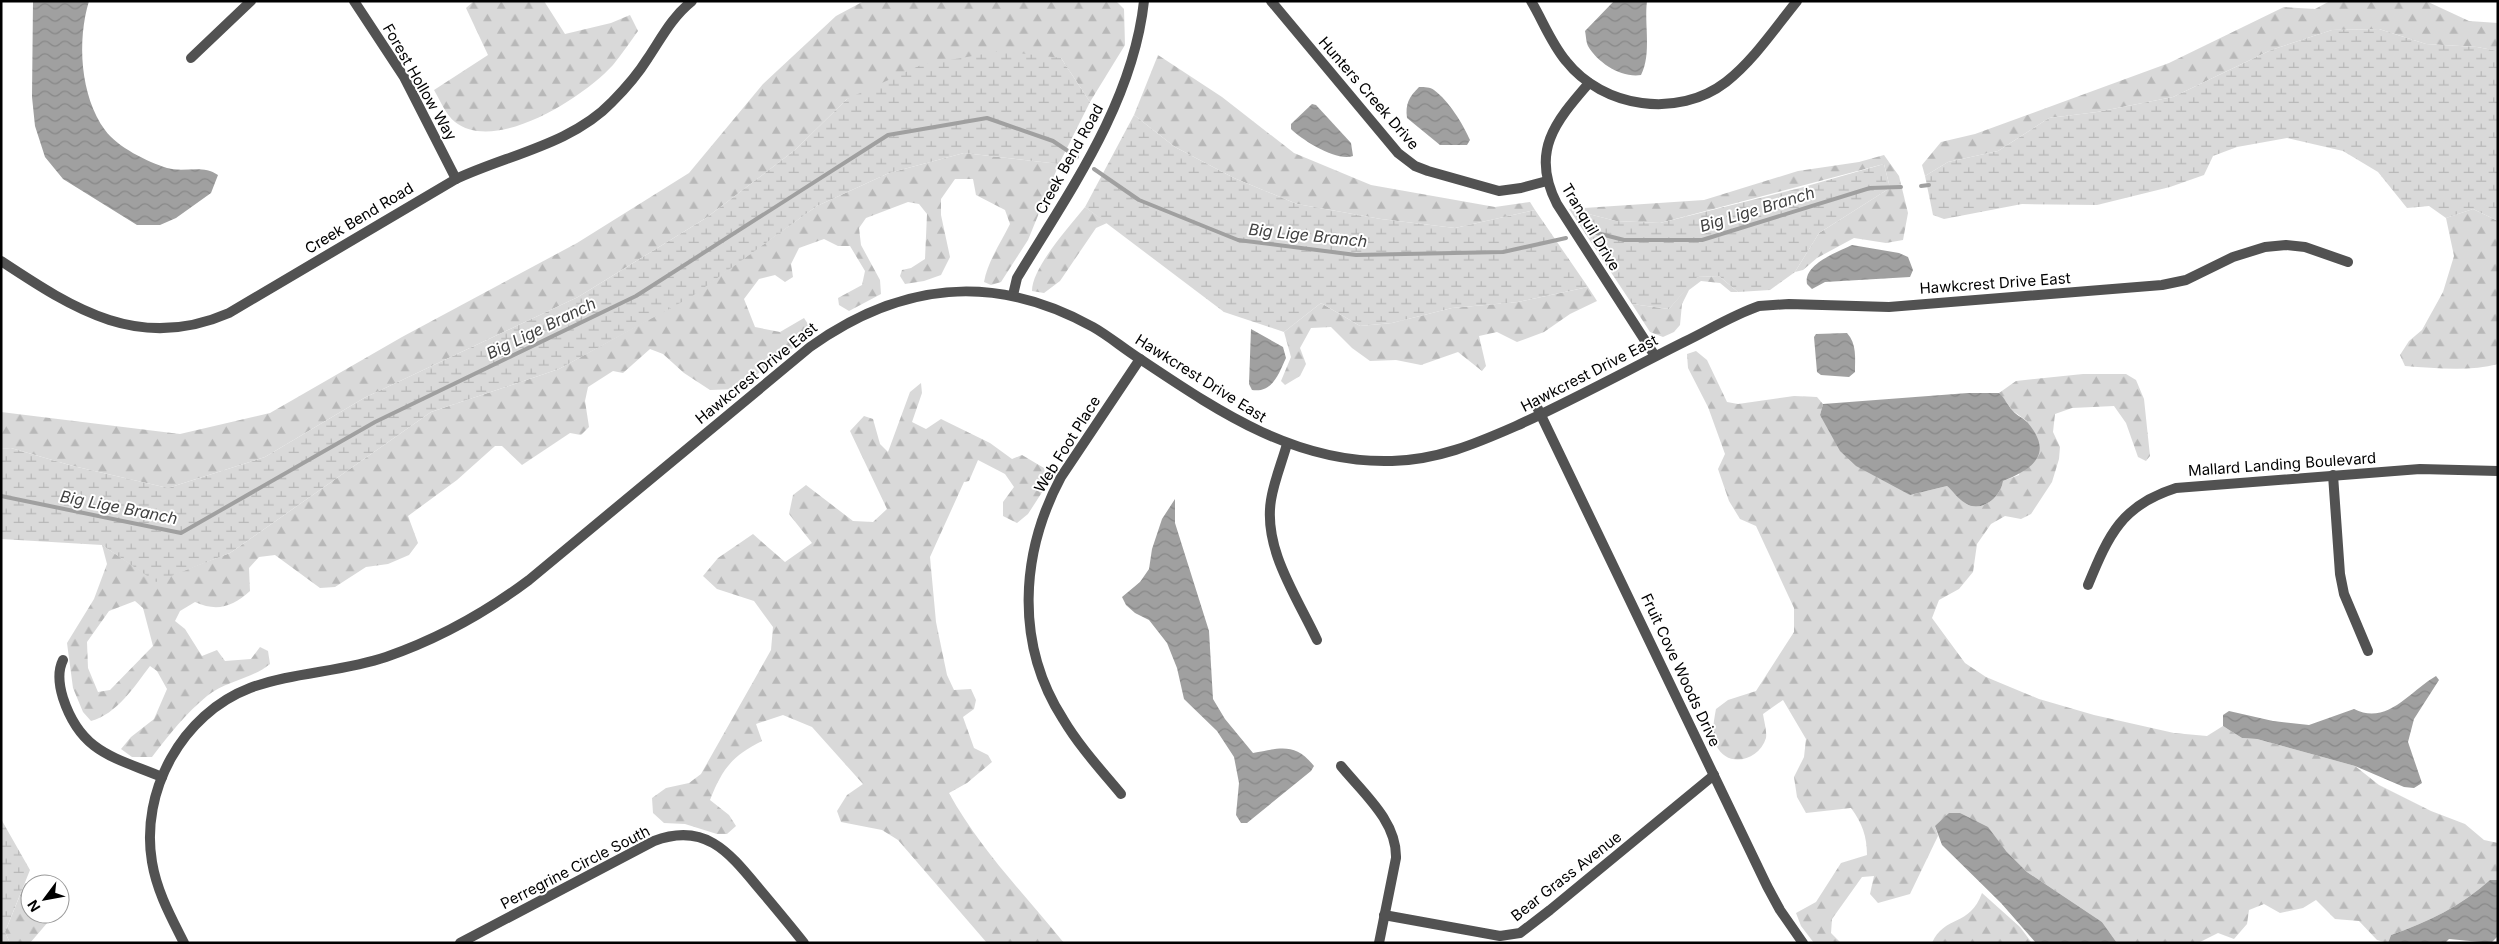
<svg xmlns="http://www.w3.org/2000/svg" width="2499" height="944" viewBox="0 0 2499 944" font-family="Inter,sans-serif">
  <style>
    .forest { fill: url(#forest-firs); fill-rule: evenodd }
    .wetland { fill: url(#wetland-marsh) }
    .water { fill: url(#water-waves) }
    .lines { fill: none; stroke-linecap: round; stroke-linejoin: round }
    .stream { stroke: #a0a0a0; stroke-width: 4 }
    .street { stroke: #525252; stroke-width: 10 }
    .labels { text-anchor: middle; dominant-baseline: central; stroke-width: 4; stroke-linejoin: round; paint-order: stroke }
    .street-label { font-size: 15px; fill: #000; stroke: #fff }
    .water-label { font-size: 16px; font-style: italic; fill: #414141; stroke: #fff }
  </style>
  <defs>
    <pattern id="forest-firs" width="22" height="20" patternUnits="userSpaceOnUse" patternTransform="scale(1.25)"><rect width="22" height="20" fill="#d9d9d9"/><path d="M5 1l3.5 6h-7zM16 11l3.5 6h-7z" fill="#b8b8b8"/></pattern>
    <pattern id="wetland-marsh" width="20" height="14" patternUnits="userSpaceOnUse" patternTransform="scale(1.25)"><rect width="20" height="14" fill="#d9d9d9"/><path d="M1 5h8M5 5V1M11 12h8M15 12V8" fill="none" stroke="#b8b8b8"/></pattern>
    <pattern id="water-waves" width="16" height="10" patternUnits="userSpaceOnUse" patternTransform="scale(1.25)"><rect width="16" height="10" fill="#a0a0a0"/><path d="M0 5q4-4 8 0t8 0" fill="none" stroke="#888"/></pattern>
  </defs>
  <rect width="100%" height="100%" fill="#fff"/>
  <!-- forest -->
  <g class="forest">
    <path d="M474 1H544L565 34 611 23 630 15 638 31C630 42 622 54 613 65 584 97 496 154 455 122 446 115 440 100 434 90L488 55 466 8Z"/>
    <polygon points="864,1 1116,1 1124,9 1125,45 1090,102 1061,58 847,99 795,150 706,218 578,297 364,398 265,457 168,488 73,466 11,448 1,449 1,412 180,434 270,413 402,337 577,243 689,173 763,84 836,16"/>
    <polygon points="2330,1 2426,1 2469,21 2498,23 2498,51 2477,47 2426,44 2379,29 2332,30 2271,50 2173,97 2097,112 2049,118 1998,151 1948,162 1925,176 1922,165 1941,142 1975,134 2169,63 2284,7 2315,9"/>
    <polygon points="1158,55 1222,97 1294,153 1371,185 1495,207 1530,202 1535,210 1455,228 1381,219 1297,204 1234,178 1175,147 1134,115"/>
    <path d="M964 153 1059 164 1028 240 1001 282 991 285 984 282C987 263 1001 242 1010 224L1005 210 976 195 973 179H955L941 199V215L950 257 941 275 924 281 905 284 900 276 902 270 911 268 925 259 927 214 919 204 908 202 866 218 859 228 861 245 880 280 881 294 849 311 839 305 838 298 862 285 865 271 850 246H838L824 239 799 248 791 264 793 277 785 282 775 275 759 279 744 299 755 327 780 332 804 318 810 327 800 343 737 389 710 390 684 373 663 354 650 349 623 373 613 371 588 387 585 401 589 427 581 435 570 433 522 465 502 446H495L457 480 408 516 418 543 409 555 388 564 366 567 335 587 320 588 275 555 259 557 249 568 250 591C232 607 217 612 195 602L180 611 175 621 185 629 202 656 217 650 225 661 251 659 260 647 268 651 270 664C252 679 226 681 207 696 186 713 168 736 152 757H132L121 749 131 737 154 719 167 689 157 671 150 666C134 687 117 714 91 721L83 712 73 688 67 643 94 599 107 564 102 545 156 581 230 553 431 412 559 369 691 296 817 206 889 173ZM135 601 143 608 153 646 110 690 98 692 88 668 87 642 109 611Z"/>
    <polygon points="1884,155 1899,176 1908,213 1903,240 1886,243 1854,238 1817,258 1803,270 1795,272 1819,233 1890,188 1884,164 1660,223 1616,221 1569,209 1704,200 1798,171 1859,162"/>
    <path d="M1085 207 1107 223 1096 228 1060 281 1044 293 1032 291C1032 267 1070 226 1085 207Z"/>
    <path d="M2473 209 2498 221V364C2469 372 2435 368 2405 366L2400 355 2409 341 2422 330 2443 292 2454 256 2446 218Z"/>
    <polygon points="1719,276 1738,292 1731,292 1720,283 1701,281 1689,290 1682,304 1680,325 1674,332 1663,337 1650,332 1632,304 1669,309 1696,277"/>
    <polygon points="1588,287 1597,301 1570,314 1544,332 1517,342 1497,332 1479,336 1486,366 1482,371 1458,352 1421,365 1396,360 1370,361 1352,348 1331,327 1311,328 1300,348 1306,364 1300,376 1285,385 1281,381 1291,357 1284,332 1321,303 1360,326 1392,323 1452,308 1518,302"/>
    <path d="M1696 351 1707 360 1727 402 1738 404 1794 396 1817 397 1823 404 1820 415 1910 495 1947 486C1953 491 1959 499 1965 503 1981 514 2001 497 2003 481L2019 475 2027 421 2013 411 1999 393 2016 381 2083 374H2126L2136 380 2144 399 2150 456 2146 461 2138 457 2126 423 2114 406 2072 408 2055 414 2053 432 2060 447 2059 459 2052 482 2031 514 2021 519 2005 516 1991 524 1977 544 1973 572 1959 589 1939 600 1932 618 1965 663 1986 677 2039 699 2094 715 2174 733 2207 736 2223 726 2242 738 2257 739 2355 766 2379 785 2431 811 2465 824 2484 840 2498 843V880H2490C2461 906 2428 922 2391 935L2388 943 2377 940 2359 921 2335 919 2316 900 2303 908 2280 913 2264 904 2249 910 2247 924 2234 939 2218 933 2198 943H2117L2102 922 2027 872 2006 851 1935 826 1938 836 1910 894 1878 903 1870 894 1874 876 1862 877 1832 919 1831 933 1841 943H1814L1801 926 1796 913 1816 902 1841 863 1867 855C1867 836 1862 823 1851 808L1806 813 1797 797 1794 777 1804 757 1806 739 1783 700 1763 714C1764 721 1767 731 1766 738 1759 761 1727 769 1716 745 1711 734 1714 720 1716 709L1728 700 1756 691 1794 632V608L1756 526 1740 519 1729 501 1718 469 1725 454 1708 407 1688 368 1687 354Z"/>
    <path d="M921 383 922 393 912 422 926 429 941 419 990 443 1012 459 1022 455 1044 468 1048 483 1028 514 1017 523 1003 516V502L1014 487 1005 474 978 460 969 481 964 482 930 557 936 622 947 675 954 690 971 689 976 700 974 709 963 717 974 748 988 755 992 762 967 783 949 793C979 848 1025 895 1064 943H987L898 840 882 830 841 822 837 811 847 795 863 784 812 727 783 715 756 724 762 741C732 756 722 769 710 800L729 815 736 826 727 834H717L685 824 664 823 653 813 652 798 666 788 689 783 701 774 771 650 773 627 754 601 717 589 703 576 718 558 753 534 785 562 812 543 789 514 793 495 806 485 853 521 873 522 887 509 850 431 864 416 873 419 880 444 888 452 910 392Z"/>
    <polygon points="25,883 36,884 30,884 30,914 54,915 30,943 10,943 5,932"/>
    <path d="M1982 893 2020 927 2032 943H1932C1944 915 1970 927 1982 893Z"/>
  </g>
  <!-- wetland -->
  <g class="wetland">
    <polygon points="2379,29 2426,44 2477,47 2498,51 2498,221 2473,209 2446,218 2429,206 2407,208 2378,172 2343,151 2287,138 2237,147 2213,156 2204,175 2170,187 2097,205 2022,204 1944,219 1933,215 1925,176 1948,162 1998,151 2049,118 2097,112 2173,97 2271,50 2332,30"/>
    <polygon points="1001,51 1061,58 1090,102 1059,164 964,153 889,173 817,206 691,297 559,369 431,412 230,553 156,582 102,545 1,539 1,449 11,448 73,466 168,488 265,457 364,398 578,297 706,218 795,150 847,99 921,65"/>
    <polygon points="1134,115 1175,147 1234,178 1297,204 1381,219 1455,228 1535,210 1588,287 1518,302 1452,308 1392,323 1360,326 1321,303 1284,332 1224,312 1085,207"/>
    <polygon points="1884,164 1890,188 1819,233 1795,272 1770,290 1738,292 1719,276 1697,277 1669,309 1632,304 1569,209 1616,221 1660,223 1800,188"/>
    <polygon points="1,819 30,870 5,932 10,943 1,943"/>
  </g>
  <!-- water -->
  <g class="water">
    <path d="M33 1H89C77 40 80 96 105 130 117 147 148 162 167 168 185 173 202 164 218 175L211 193 176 218 160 225H137L63 179 45 157 35 126 32 97Z"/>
    <path d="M1614 1H1647C1644 24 1652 54 1641 75 1621 78 1598 63 1588 46 1586 42 1586 35 1585 31Z"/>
    <path d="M1419 87C1425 87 1430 87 1434 90 1449 101 1463 124 1470 140L1467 145H1440L1407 118C1405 104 1409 97 1419 87Z"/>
    <path d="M1312 104 1316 105 1351 143 1353 156C1337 162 1302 140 1291 129V124Z"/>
    <path d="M1852 245 1899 253 1908 257 1913 270 1910 277 1825 282 1812 289 1807 284C1803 264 1838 252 1852 245Z"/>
    <path d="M1251 329 1283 347 1286 358C1279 373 1273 393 1252 390L1249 384Z"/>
    <path d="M1847 333C1857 344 1855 358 1855 372L1849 377 1821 375 1817 372 1814 337 1816 334Z"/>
    <path d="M1968 393H1999C2005 398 2007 405 2013 411 2017 416 2024 418 2028 423 2054 454 2033 469 2003 481 2001 497 1981 514 1965 503 1958 499 1953 491 1947 486L1910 495 1856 466 1840 451 1820 415 1823 404Z"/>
    <path d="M1175 499V523L1209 631 1213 699 1225 719 1253 753C1280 748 1295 742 1314 766L1311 771 1247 823H1241L1236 815 1239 783 1234 757 1217 731 1184 699 1177 668 1167 643 1149 620 1135 613 1126 605 1122 597 1140 582 1149 569 1152 549 1162 519Z"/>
    <path d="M2436 676 2439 680 2414 719 2408 742 2422 783 2414 788 2404 787 2355 766 2257 739 2242 738 2223 726V715L2229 711 2273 721 2309 725 2354 709C2387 726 2410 691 2436 676Z"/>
    <polygon points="1949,813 1960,813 1988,827 2006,851 2027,872 2102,922 2117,943 2036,943 2001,903 1942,845 1935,826"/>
    <path d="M2490 880H2498V936L2491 943 2449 939 2445 943H2388L2391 935C2428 922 2461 906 2490 880Z"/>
  </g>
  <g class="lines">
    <!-- stream -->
    <g class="stream">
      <polyline points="1094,169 1139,200 1238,240 1356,255 1503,252 1566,238"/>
      <polyline points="1921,186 1929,185"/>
      <polyline points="1589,231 1624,240 1702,240 1870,188 1901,187"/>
      <polyline points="1,496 181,533 375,422 636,296 888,135 987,118 1053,141 1077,157"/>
    </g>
    <!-- street -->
    <g class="street">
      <polyline points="354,1 404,77 456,179"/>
      <polyline points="1271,1 1398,153 1415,166 1428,171 1499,191 1521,188 1547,181"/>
      <path d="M1531 1C1543 21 1551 43 1566 61 1603 108 1678 119 1726 82 1754 60 1775 28 1797 1"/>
      <polyline points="191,58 251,1"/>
      <path d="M1589 83C1555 122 1530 152 1557 204L1655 356"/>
      <path d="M1 261C75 310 140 352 229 313L456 179C507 155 572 144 612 102 625 89 638 74 648 58 662 37 672 17 692 1"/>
      <path d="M1013 295 1017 278C1069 192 1133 103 1144 1"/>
      <polyline points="1537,407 1767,886 1780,910 1803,943"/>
      <path d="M1287 444C1282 462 1274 481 1271 500 1263 549 1297 597 1317 640"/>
      <polyline points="2333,475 2340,574 2344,594 2368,651"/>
      <path d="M2088 585C2109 534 2122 505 2176 488L2420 469 2498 471"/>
      <path d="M63 660C57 672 59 685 63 698 81 753 114 757 162 777"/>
      <path d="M1341 766C1363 793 1397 821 1396 858L1379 943"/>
      <path d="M1121 794C1101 770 1079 746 1063 719 1015 644 1020 554 1061 477L1140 359"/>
      <polyline points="1384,915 1500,936 1520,933 1550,910 1714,775"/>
      <path d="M184 943C171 917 157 892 152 862 140 791 182 714 250 688 293 672 342 672 386 657 438 639 485 613 529 580L810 347C901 282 994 272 1093 327 1109 336 1124 349 1140 359 1218 411 1295 464 1392 461 1437 460 1475 444 1516 426 1573 400 1628 370 1684 342 1709 330 1733 315 1759 306L1789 304 1889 307 2162 285 2186 280 2233 257 2265 247 2286 245 2305 247 2348 262"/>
      <path d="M460 943 654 841C704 822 728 851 757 886 773 905 789 924 804 943"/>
    </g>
  </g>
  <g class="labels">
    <!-- street labels -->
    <g class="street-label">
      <text transform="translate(420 82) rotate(60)">Forest Hollow Way</text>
      <text transform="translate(1369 93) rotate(49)">Hunters Creek Drive</text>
      <text transform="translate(1069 159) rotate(-61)">Creek Bend Road</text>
      <text transform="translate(359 218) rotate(-31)">Creek Bend Road</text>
      <text transform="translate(1591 227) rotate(59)">Tranquil Drive</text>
      <text transform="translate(1995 283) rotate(-4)">Hawkcrest Drive East</text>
      <text transform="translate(756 373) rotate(-39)">Hawkcrest Drive East</text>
      <text transform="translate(1589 373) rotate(-27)">Hawkcrest Drive East</text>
      <text transform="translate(1201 378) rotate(32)">Hawkcrest Drive East</text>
      <text transform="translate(1067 444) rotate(-58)">Web Foot Place</text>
      <text transform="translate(2282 464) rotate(-4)">Mallard Landing Boulevard</text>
      <text transform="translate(1681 670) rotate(65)">Fruit Cove Woods Drive</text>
      <text transform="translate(575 867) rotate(-27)">Perregrine Circle South</text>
      <text transform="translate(1566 876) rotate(-38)">Bear Grass Avenue</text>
    </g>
    <!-- water labels -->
    <g class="water-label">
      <text transform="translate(1757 209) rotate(-17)">Big Lige Branch</text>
      <text transform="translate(1308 235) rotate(6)">Big Lige Branch</text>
      <text transform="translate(541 328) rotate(-26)">Big Lige Branch</text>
      <text transform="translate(119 507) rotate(11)">Big Lige Branch</text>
    </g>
  </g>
  <!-- border -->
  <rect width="2499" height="944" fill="none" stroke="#000000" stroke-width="5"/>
  <!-- north arrow -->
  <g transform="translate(45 899) rotate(238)"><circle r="24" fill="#ffffff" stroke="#999999"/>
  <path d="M0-4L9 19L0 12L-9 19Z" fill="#000000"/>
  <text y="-8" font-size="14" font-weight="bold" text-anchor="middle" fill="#000000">N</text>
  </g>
</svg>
